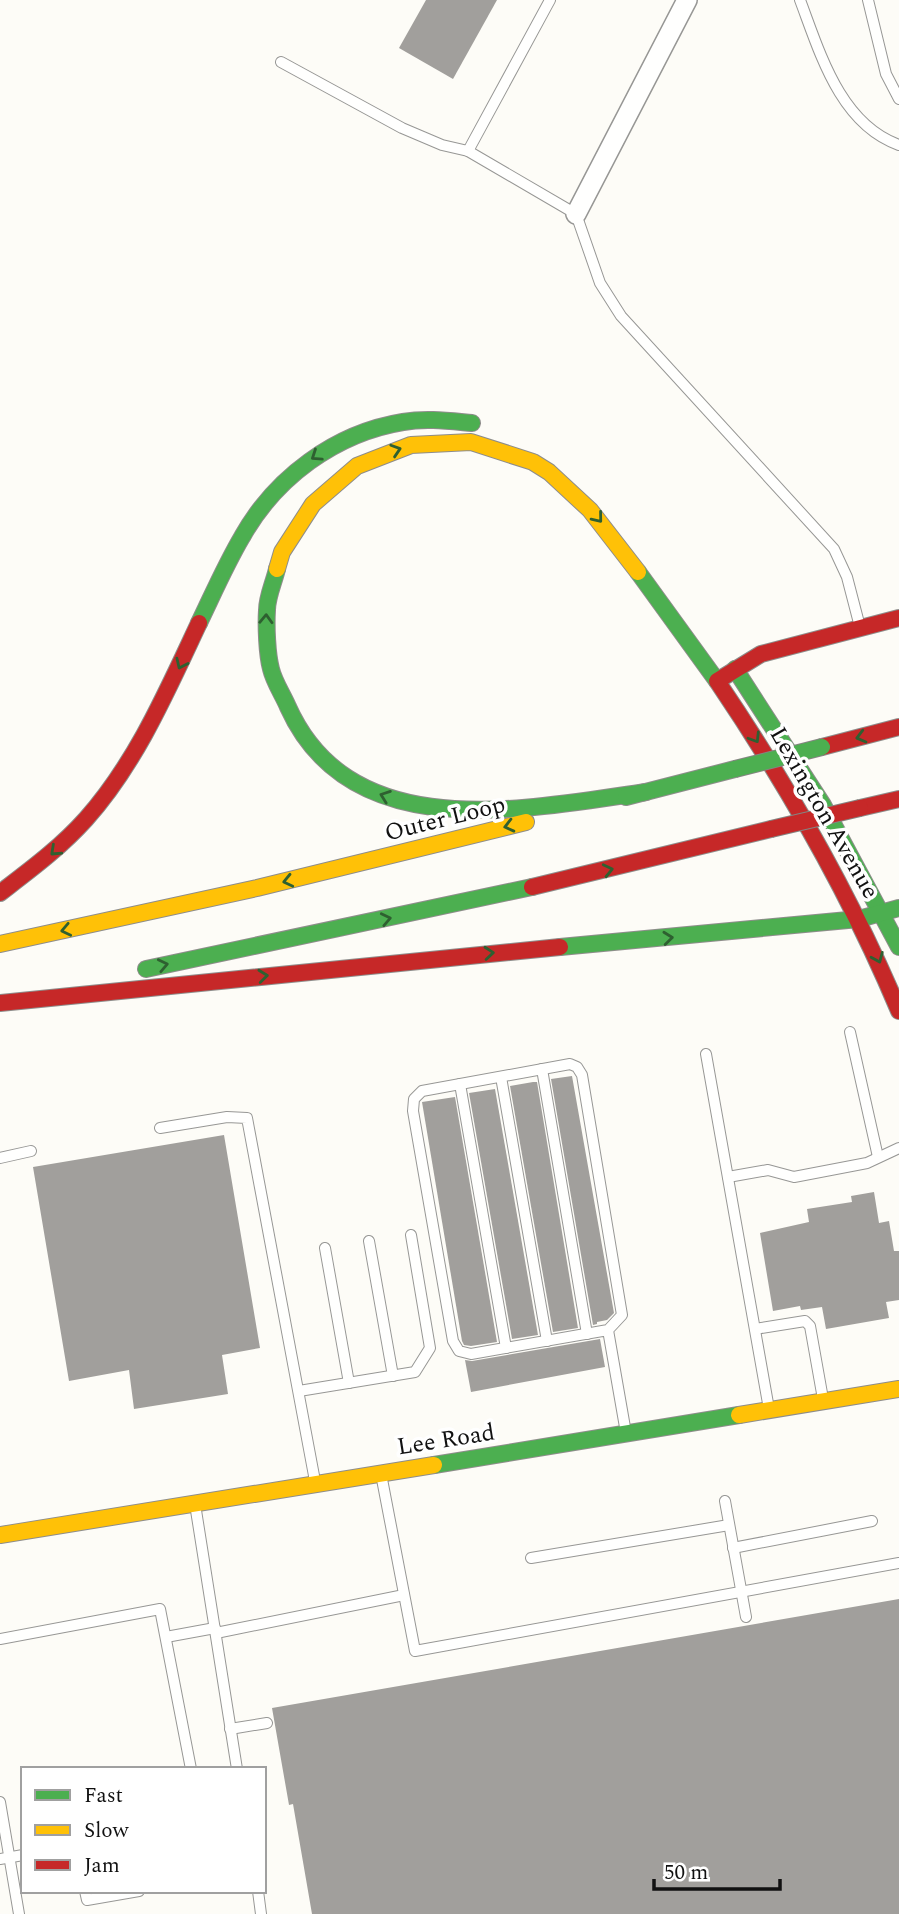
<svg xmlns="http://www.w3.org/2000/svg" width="899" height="1914" viewBox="0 0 899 1914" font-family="Spectral,serif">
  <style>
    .building { fill: #a19f9c }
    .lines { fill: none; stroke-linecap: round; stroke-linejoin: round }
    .lane-casing { stroke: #979795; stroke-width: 12 }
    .street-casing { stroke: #979795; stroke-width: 22 }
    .fast-casing { stroke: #8e8d8b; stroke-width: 18 }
    .slow-casing { stroke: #8e8d8b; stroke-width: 18 }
    .jam-casing { stroke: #8e8d8b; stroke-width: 18 }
    .lane { stroke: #fffffe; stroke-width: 10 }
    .street { stroke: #fffffe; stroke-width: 19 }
    .fast { stroke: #4caf50; stroke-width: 16 }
    .slow { stroke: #ffc107; stroke-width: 16 }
    .jam { stroke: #c62828; stroke-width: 16 }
    .fast-bridge-casing { stroke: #858482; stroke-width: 18; stroke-linecap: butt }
    .jam-bridge-casing { stroke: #858482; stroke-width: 18; stroke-linecap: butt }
    .fast-bridge { stroke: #4caf50; stroke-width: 16 }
    .jam-bridge { stroke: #c62828; stroke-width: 16 }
    .oneway { stroke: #2e6030 }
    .labels { text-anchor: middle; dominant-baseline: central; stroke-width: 7; stroke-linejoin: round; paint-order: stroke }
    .street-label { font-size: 24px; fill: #111; stroke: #fff }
  </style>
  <rect width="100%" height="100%" fill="#fdfcf7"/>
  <!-- building -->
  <g class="building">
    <polygon points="426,0 497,0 453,79 399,48"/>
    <polygon points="572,1076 614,1313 607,1320 597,1322 597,1324 593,1325 551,1079"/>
    <polygon points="533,1082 537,1082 578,1328 553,1332 510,1086"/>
    <polygon points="495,1089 538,1335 512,1339 469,1093"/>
    <polygon points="455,1097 497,1342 471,1346 464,1345 462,1341 422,1102"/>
    <polygon points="224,1135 260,1348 222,1355 228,1394 134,1409 129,1370 69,1381 33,1167"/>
    <polygon points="874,1192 879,1223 889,1221 894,1251 899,1251 899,1300 886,1302 889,1318 826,1329 822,1307 801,1310 800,1306 773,1311 760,1233 809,1222 807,1209 852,1202 851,1196"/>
    <polygon points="600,1339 605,1367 471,1392 465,1360 472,1361"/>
    <polygon points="899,1599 899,1914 312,1914 293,1804 289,1805 272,1708"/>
  </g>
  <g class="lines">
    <defs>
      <g id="lane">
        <path d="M800 0C820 53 840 124 899 145"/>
        <polyline points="868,0 886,74 899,99"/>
        <polyline points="281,62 402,128 442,145 468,151 576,214 600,283 621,316 834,549 847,577 860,627"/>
        <polyline points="468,151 550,0"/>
        <polyline points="850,1032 878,1157"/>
        <polyline points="706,1054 769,1409"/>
        <polyline points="542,1069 587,1334"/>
        <polyline points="501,1077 547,1341"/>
        <polyline points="460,1084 506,1348"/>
        <polyline points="160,1128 227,1117 247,1118 315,1481"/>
        <polyline points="0,1158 31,1151"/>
        <polyline points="728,1177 768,1170 794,1177 867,1163 899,1148"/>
        <polyline points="369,1241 393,1376"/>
        <polyline points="325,1248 349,1383"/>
        <polyline points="755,1329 805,1321 810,1326 823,1399"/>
        <polyline points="608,1330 622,1315 582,1075 577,1067 570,1064 422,1091 414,1099 413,1111 453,1341 459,1351 471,1354 608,1330 626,1433"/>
        <polyline points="299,1391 415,1372 430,1348 411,1235"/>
        <polyline points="381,1474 415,1651 899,1563"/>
        <polyline points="725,1501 746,1617"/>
        <polyline points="195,1504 237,1769"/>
        <polyline points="733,1548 872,1521"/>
        <polyline points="531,1558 729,1525"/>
        <polyline points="216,1633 404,1595"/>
        <polyline points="166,1637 215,1628"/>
        <polyline points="0,1639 160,1609 191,1769"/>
        <polyline points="230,1729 267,1723"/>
        <polyline points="0,1802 19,1914"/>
        <polyline points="0,1859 23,1855"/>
        <polyline points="85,1891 87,1900 139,1891"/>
        <polyline points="258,1891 261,1914"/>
      </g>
      <polyline id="street" points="576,214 687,0"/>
      <g id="fast">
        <path d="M277 569C274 582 267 597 267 610 266 626 267 654 271 669 274 682 283 695 288 707 351 847 526 809 646 792"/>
        <polyline points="638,572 717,681"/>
        <path d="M199 623C213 594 226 564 242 537 275 478 335 433 403 422 426 418 449 421 472 423"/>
        <polyline points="735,669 823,805 899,947"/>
        <polyline points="626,797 735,769"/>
        <polyline points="560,947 859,919 899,908"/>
        <polyline points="146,969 532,887"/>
        <polyline points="434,1465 739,1415"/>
      </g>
      <g id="slow">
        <polyline points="277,569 282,552 313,504 357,466 411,445 471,442 533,462 549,472 590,510 638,572"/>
        <polyline points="0,944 257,888 526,822"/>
        <polyline points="739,1415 899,1389"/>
        <polyline points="0,1535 434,1465"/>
      </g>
      <g id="jam">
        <path d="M899 618 761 654 717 681C788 786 850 894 899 1011"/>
        <polyline points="822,747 899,727"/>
        <polyline points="860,808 899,799"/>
        <polyline points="532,887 771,829"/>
        <path d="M0 893C30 870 60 848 86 819 136 763 167 691 199 623"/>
        <polyline points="0,1003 560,947"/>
      </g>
    </defs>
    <!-- lane casing -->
    <use href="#lane" class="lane-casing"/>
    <!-- street casing -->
    <use href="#street" class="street-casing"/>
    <!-- fast casing -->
    <use href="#fast" class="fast-casing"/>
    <!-- slow casing -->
    <use href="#slow" class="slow-casing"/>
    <!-- jam casing -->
    <use href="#jam" class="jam-casing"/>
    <!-- lane -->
    <use href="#lane" class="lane"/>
    <!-- street -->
    <use href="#street" class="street"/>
    <!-- fast -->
    <use href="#fast" class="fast"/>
    <!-- slow -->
    <use href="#slow" class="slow"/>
    <!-- jam -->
    <use href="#jam" class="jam"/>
    <defs>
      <polyline id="fast-bridge" points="735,769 822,747"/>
      <polyline id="jam-bridge" points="771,829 860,808"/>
    </defs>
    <!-- fast-bridge casing -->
    <use href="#fast-bridge" class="fast-bridge-casing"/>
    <!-- jam-bridge casing -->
    <use href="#jam-bridge" class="jam-bridge-casing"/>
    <!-- fast-bridge -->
    <use href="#fast-bridge" class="fast-bridge"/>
    <!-- jam-bridge -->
    <use href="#jam-bridge" class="jam-bridge"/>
  </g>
  <!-- one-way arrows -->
  <defs><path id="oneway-chevron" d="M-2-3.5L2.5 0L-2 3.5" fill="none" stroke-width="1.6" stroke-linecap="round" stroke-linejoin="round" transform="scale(1.75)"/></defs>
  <g class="oneway">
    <use href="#oneway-chevron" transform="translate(396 450) rotate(-18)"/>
    <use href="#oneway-chevron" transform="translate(316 456) rotate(146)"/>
    <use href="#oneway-chevron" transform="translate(598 518) rotate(51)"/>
    <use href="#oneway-chevron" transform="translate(266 619) rotate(-88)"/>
    <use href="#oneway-chevron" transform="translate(181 664) rotate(115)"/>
    <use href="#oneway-chevron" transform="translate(861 737) rotate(165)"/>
    <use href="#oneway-chevron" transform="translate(755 738) rotate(58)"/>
    <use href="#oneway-chevron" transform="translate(385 796) rotate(-160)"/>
    <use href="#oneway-chevron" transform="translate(509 826) rotate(166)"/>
    <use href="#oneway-chevron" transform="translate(55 851) rotate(137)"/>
    <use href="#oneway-chevron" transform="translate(608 870) rotate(-13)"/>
    <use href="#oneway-chevron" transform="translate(288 881) rotate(167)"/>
    <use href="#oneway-chevron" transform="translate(386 919) rotate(-12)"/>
    <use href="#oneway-chevron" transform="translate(66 930) rotate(168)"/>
    <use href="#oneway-chevron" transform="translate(668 938) rotate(-6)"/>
    <use href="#oneway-chevron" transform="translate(489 953) rotate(-5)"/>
    <use href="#oneway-chevron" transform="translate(878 958) rotate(67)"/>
    <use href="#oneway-chevron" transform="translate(163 965) rotate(-12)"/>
    <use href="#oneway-chevron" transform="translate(263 976) rotate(-6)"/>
  </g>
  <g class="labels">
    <!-- street labels -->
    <g class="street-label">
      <text transform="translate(824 813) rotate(60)">Lexington Avenue</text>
      <text transform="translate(445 819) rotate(-14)">Outer Loop</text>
      <text transform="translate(446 1440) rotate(-9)">Lee Road</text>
    </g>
  </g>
  <!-- legend -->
  <rect x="21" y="1767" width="245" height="126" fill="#ffffff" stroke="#a0a0a0" stroke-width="2"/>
  <rect x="35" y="1790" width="35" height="10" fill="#4caf50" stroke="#a0a0a0" stroke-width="2"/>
  <text x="84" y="1802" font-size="21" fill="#111111">Fast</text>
  <rect x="35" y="1825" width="35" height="10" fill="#ffc107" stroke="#a0a0a0" stroke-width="2"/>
  <text x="84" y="1837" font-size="21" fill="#111111">Slow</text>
  <rect x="35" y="1860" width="35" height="10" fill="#c62828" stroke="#a0a0a0" stroke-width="2"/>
  <text x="84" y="1872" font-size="21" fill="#111111">Jam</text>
  <!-- scale -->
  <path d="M654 1879v10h126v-10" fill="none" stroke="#111111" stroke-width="3.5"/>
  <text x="664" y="1879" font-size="21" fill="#111111" stroke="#ffffff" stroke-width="5" paint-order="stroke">50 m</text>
</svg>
